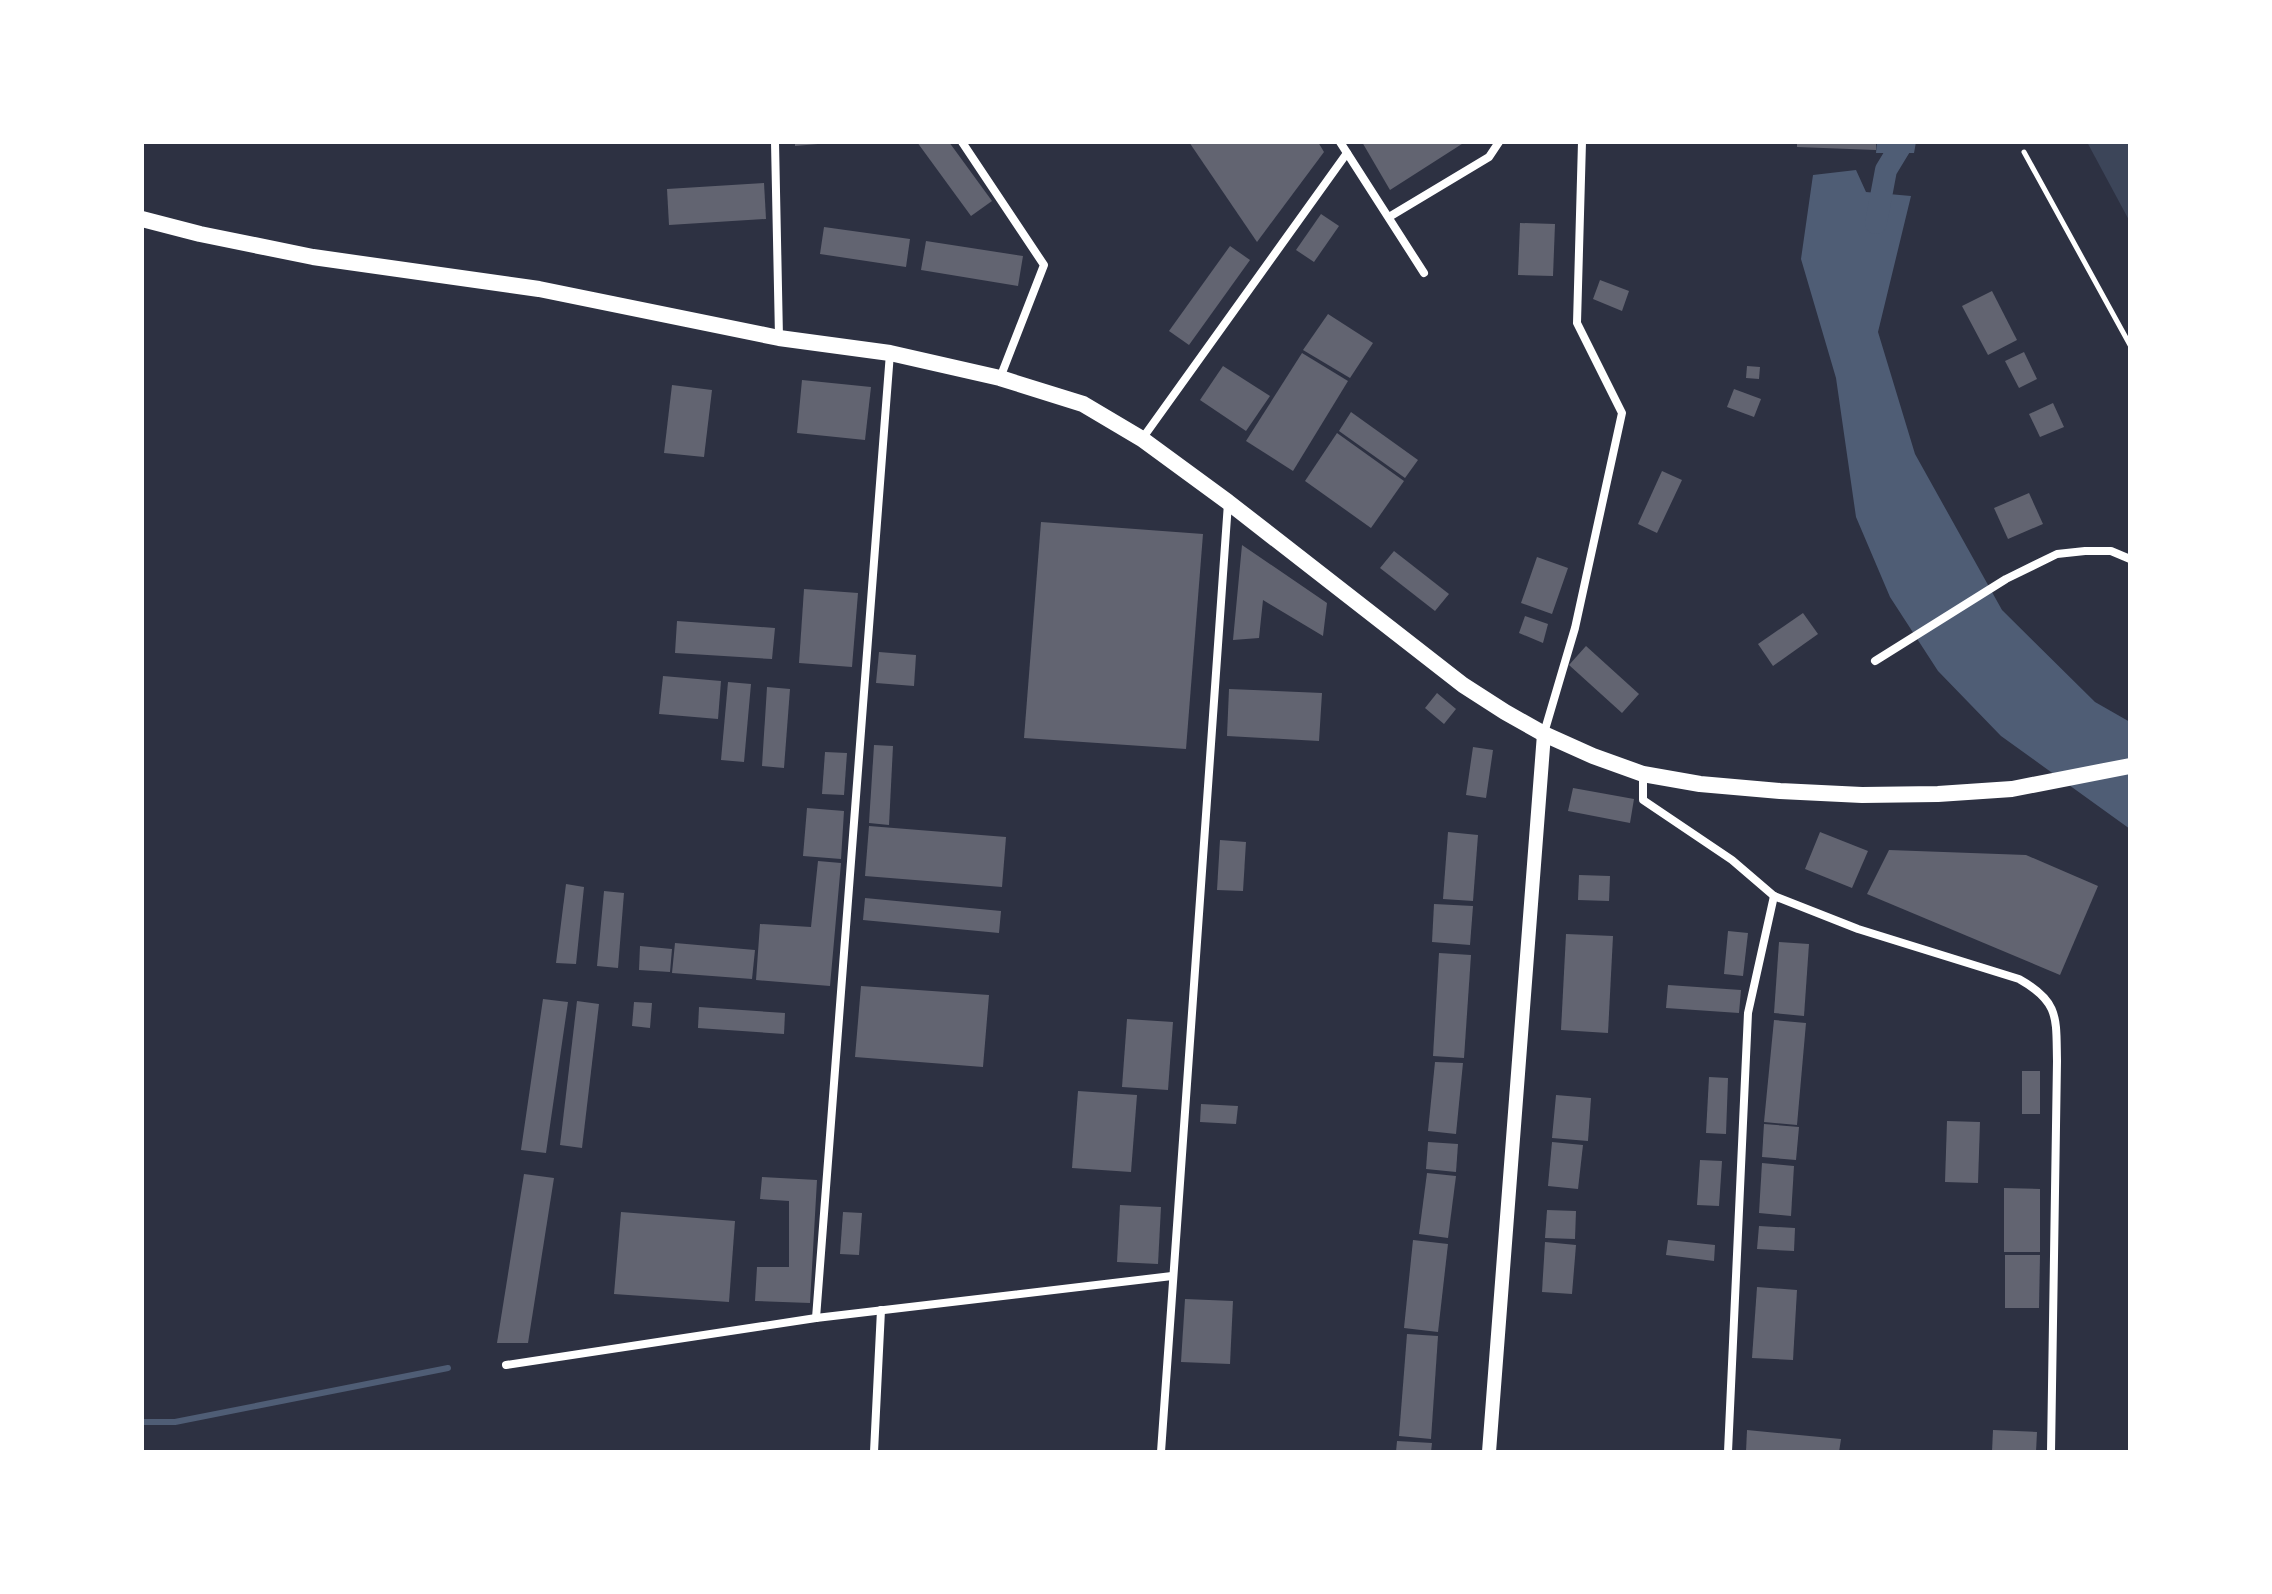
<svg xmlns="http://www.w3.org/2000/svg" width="2272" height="1594" viewBox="0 0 2272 1594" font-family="Ubuntu,sans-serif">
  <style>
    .green { fill: #3c4559 }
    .water { fill: #4f5d75 }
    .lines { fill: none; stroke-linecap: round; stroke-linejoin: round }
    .stream { stroke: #4f5d75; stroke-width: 6 }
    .canal { stroke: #4f5d75; stroke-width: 22 }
    .building { fill: #626471 }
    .service { stroke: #fff; stroke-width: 5 }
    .minor { stroke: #fff; stroke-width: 8 }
    .tertiary { stroke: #fff; stroke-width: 14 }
    .secondary { stroke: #fff; stroke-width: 16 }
  </style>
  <rect width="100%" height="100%" fill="#2d3142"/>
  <!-- green -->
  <polygon class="green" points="2087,142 2130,142 2130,222"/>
  <!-- water -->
  <g class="water">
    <polygon points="1877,142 1916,142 1914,153 1876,153"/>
    <polygon points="1856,170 1866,192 1911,196 1878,332 1915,454 2002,610 2095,702 2130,722 2130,829 2001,736 1938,671 1890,597 1856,517 1836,378 1801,259 1813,175"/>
  </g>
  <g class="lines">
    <!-- stream -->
    <polyline class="stream" points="142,1422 175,1422 448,1368"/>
    <!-- canal -->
    <polyline class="canal" points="1876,223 1886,170 1903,142"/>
  </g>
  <!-- building -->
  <g class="building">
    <polygon points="795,142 818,142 818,144 795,146"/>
    <polygon points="917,142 949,142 992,201 971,216"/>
    <polygon points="1189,142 1318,142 1324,152 1257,242"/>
    <polygon points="1362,142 1465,142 1390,190"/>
    <polygon points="1797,142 1876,142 1876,150 1797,147"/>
    <polygon points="764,183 766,219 669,225 667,189"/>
    <polygon points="1321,214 1339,226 1314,262 1296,250"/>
    <polygon points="1520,223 1555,224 1553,276 1518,275"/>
    <polygon points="824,227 910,239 906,267 820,254"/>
    <polygon points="926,241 1023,256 1018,286 921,270"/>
    <polygon points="1230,246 1250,260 1189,345 1169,331"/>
    <polygon points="1600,280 1629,291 1622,311 1593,299"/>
    <polygon points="1992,291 2017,340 1988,355 1962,306"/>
    <polygon points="1328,314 1373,343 1350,378 1303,350"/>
    <polygon points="2024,352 2037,379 2019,388 2005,361"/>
    <polygon points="1302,353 1348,381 1293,471 1246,441"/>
    <polygon points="1223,366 1270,396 1246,431 1200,400"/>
    <polygon points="1747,366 1760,367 1759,379 1746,378"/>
    <polygon points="802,380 871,387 865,440 797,433"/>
    <polygon points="672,385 712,390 704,457 664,453"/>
    <polygon points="1734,389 1761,399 1754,417 1727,407"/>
    <polygon points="2053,403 2064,427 2040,437 2029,414"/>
    <polygon points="1351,412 1418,460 1405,478 1339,431"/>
    <polygon points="1337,433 1404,481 1371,528 1305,481"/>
    <polygon points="1662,471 1682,480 1657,533 1638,524"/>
    <polygon points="2029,493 2043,524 2008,539 1994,508"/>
    <polygon points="1041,522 1203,534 1186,749 1024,738"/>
    <polygon points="1242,545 1327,603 1323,636 1263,600 1259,638 1233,640"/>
    <polygon points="1394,551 1449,594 1435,611 1380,568"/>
    <polygon points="1537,557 1568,568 1552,614 1521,603"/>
    <polygon points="804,589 858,593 852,667 799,663"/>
    <polygon points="1803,613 1818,634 1773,666 1758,644"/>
    <polygon points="1525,616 1548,624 1543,643 1519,633"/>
    <polygon points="677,621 775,628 772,659 675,653"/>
    <polygon points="1586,646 1639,694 1622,713 1569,665"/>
    <polygon points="879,652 916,655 914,686 876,683"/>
    <polygon points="663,676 721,681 718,719 659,714"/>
    <polygon points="728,682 751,684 744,762 721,760"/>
    <polygon points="767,687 790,689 784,768 762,766"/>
    <polygon points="1229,689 1322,693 1319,741 1227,736"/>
    <polygon points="1437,693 1456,709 1444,724 1425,708"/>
    <polygon points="874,745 893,746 889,825 869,823"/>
    <polygon points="1473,747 1493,750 1486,798 1466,795"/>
    <polygon points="825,752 847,753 844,795 822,794"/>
    <polygon points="1573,788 1634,799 1630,823 1568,811"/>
    <polygon points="807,808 844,811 841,859 803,856"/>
    <polygon points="869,826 1006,837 1002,887 865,876"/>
    <polygon points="1448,832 1478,835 1473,901 1443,899"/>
    <polygon points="1820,832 1868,851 1852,888 1805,869"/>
    <polygon points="1220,840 1246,842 1243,891 1217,890"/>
    <polygon points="1889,850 2026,855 2098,886 2060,975 1867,894"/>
    <polygon points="818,861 841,863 830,986 756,980 760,924 811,927"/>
    <polygon points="1579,875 1610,876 1609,901 1578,900"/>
    <polygon points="566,884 584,887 576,964 556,963"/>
    <polygon points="604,891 624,893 618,968 597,966"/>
    <polygon points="865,898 1001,911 999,933 863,920"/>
    <polygon points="1434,904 1473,906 1470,945 1432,942"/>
    <polygon points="1728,931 1748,933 1743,976 1724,974"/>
    <polygon points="1566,934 1613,936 1608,1033 1561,1030"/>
    <polygon points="1779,942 1809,944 1804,1016 1774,1013"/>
    <polygon points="675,943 755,950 752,979 672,973"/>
    <polygon points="640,946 672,949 670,972 639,970"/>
    <polygon points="1439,953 1471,955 1464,1058 1433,1056"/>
    <polygon points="1668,985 1741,990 1739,1013 1666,1008"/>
    <polygon points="861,986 989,995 983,1067 855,1057"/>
    <polygon points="543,999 568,1002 546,1153 521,1150"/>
    <polygon points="577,1001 599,1004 582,1148 560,1145"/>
    <polygon points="634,1002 652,1003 650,1028 632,1026"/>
    <polygon points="699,1007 785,1013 784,1034 698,1028"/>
    <polygon points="1127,1019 1173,1022 1168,1090 1122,1087"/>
    <polygon points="1774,1020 1806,1023 1797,1125 1764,1122"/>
    <polygon points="1435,1062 1463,1063 1456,1134 1428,1131"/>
    <rect x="2022" y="1071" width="18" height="43"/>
    <polygon points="1709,1077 1728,1078 1726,1134 1706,1133"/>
    <polygon points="1078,1091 1137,1095 1131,1172 1072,1168"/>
    <polygon points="1556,1095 1591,1098 1588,1141 1552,1138"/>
    <polygon points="1201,1104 1238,1106 1236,1124 1200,1122"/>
    <polygon points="1947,1121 1980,1122 1978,1183 1945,1182"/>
    <polygon points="1764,1124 1799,1127 1796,1160 1762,1157"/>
    <polygon points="1428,1142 1458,1144 1456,1172 1426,1169"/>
    <polygon points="1552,1142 1583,1145 1578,1189 1548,1186"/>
    <polygon points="1700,1160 1722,1161 1719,1206 1697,1205"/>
    <polygon points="1762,1163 1794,1166 1791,1216 1759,1213"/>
    <polygon points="1427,1173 1456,1176 1448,1238 1419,1234"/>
    <polygon points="524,1174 554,1178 528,1343 497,1343"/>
    <polygon points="762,1177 817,1180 810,1303 755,1301 757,1267 789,1267 789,1201 760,1199"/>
    <polygon points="2004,1188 2040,1189 2040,1252 2004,1252"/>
    <polygon points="1120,1205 1161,1207 1158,1264 1117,1262"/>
    <polygon points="1547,1210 1576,1211 1575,1239 1545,1238"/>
    <polygon points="621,1212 735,1221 729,1302 614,1294"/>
    <polygon points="843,1212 862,1213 859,1255 840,1254"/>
    <polygon points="1759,1226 1795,1228 1794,1251 1757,1249"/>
    <polygon points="1413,1240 1448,1244 1438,1332 1404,1328"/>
    <polygon points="1668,1240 1715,1245 1714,1261 1666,1255"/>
    <polygon points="1545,1242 1576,1245 1572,1294 1542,1292"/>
    <polygon points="2005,1255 2040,1255 2039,1308 2005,1308"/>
    <polygon points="1757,1287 1797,1290 1793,1360 1752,1358"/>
    <polygon points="1185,1299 1233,1301 1230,1364 1181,1362"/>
    <polygon points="1407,1334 1438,1336 1431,1439 1399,1436"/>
    <polygon points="1747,1430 1841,1439 1839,1452 1746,1452"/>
    <polygon points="1993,1430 2037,1432 2036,1452 1992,1452"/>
    <polygon points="1397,1441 1432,1443 1431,1452 1396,1452"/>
  </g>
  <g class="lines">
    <!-- service -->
    <polyline class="service" points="2024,152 2130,345"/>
    <!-- minor -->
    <g class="minor">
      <polyline points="775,142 779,337"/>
      <polyline points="962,142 1044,265 1000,378"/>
      <polyline points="1340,142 1424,273"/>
      <polyline points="1389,217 1489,157 1499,142"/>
      <polyline points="1142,439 1347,153"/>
      <polyline points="1875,661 2006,579 2057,554 2085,551 2111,551 2130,559"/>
      <polyline points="1544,733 1575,628 1622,413 1577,323 1582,142"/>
      <path d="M1643 774V800L1732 860 1774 896 1858 929 2019 979C2060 1002 2056 1018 2057 1061L2051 1452"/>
      <polyline points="816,1318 890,353"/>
      <polyline points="506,1365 816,1318 1172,1276"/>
      <polyline points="874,1452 881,1310"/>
      <polyline points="1161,1452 1228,503"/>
      <polyline points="1728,1452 1748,1013 1774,896"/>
    </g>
    <!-- tertiary -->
    <polyline class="tertiary" points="1489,1452 1544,734"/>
    <!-- secondary -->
    <polyline class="secondary" points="142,219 200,234 313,257 539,289 779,338 890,353 1000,378 1083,404 1142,439 1228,502 1463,685 1505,712 1544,734 1593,756 1643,774 1700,784 1780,791 1862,795 1938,794 2012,789 2130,766"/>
  </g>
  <!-- border -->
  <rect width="2272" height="1594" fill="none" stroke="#ffffff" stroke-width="288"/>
</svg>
